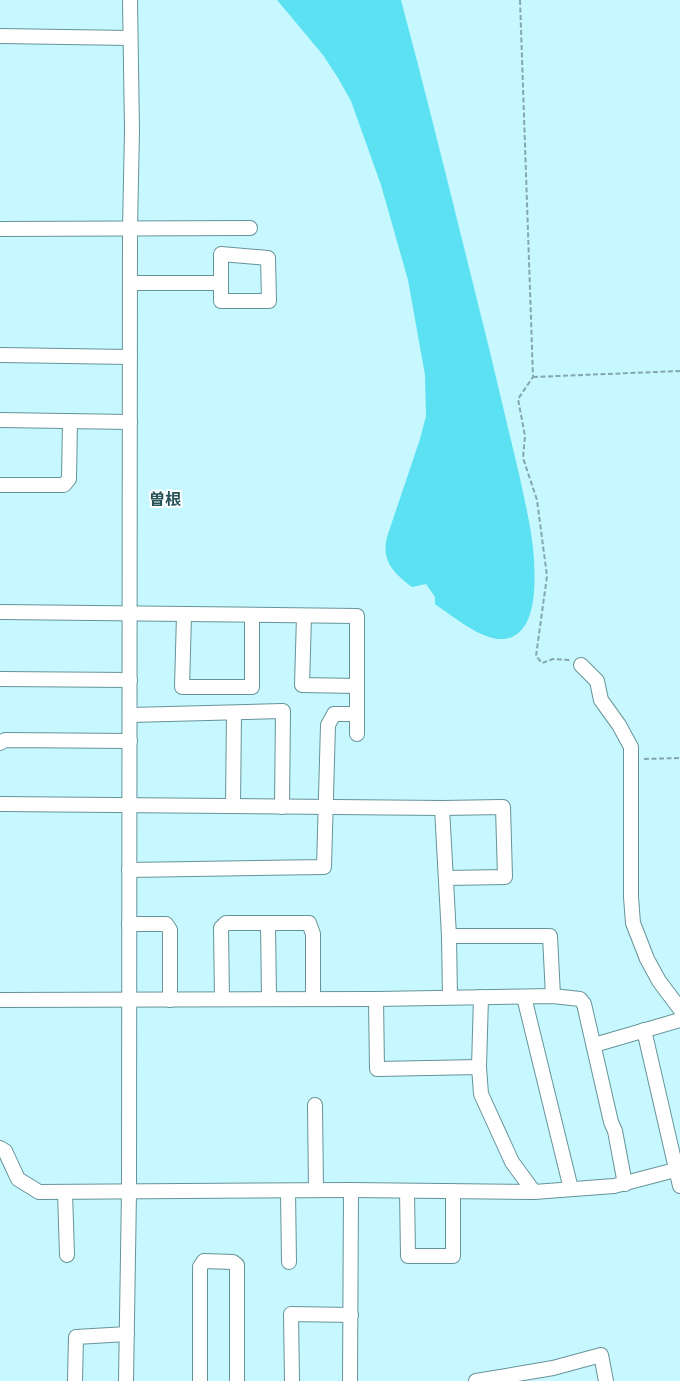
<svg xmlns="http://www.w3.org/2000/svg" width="680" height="1381" viewBox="0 0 680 1381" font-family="'DM Sans','Noto Sans JP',sans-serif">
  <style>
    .green { fill: #5be1f1 }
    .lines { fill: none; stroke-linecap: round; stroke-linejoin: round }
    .minor-casing { stroke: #669399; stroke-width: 16 }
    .path { stroke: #84a7ac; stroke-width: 2; stroke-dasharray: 5 2.5; stroke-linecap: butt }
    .minor { stroke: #fff; stroke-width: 14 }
    .labels { text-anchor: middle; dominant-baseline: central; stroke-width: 4; stroke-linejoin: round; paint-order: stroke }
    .quarter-label { font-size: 16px; font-weight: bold; fill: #275359; stroke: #fff }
  </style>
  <rect width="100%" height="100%" fill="#c8f8ff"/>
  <!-- green -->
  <path class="green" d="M277 0H401C432 116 460 232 489 348 499 390 509 432 519 474 525 502 532 530 534 559 535 582 537 623 514 636 492 649 457 619 439 607L435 604V597L426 584 412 587C394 573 381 561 387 537L420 439 426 416 425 375 408 280 381 185 351 101 338 78 323 55Z"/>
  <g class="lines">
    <defs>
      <g id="minor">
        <polyline points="0,36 130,38"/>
        <polyline points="0,229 250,228"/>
        <polyline points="130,283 221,283 221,301 269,301 268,258 221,254 221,283"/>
        <polyline points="0,355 130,357"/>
        <polyline points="0,420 130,422"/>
        <polyline points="0,485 64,485 69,479 70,421"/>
        <polyline points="0,612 357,616 357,734"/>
        <polyline points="184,615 182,687 252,687 252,615"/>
        <polyline points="304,616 302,685 357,686"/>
        <polyline points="581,665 597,681 601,700 619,725 631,747 631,897 633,923 647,959 659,981 680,1009"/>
        <polyline points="0,679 130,680"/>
        <polyline points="130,715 283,711 282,807"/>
        <polyline points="0,743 5,740 130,741"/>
        <polyline points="0,804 442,808"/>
        <polyline points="233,806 234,713"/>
        <polyline points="129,870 324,867 328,725 334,714 357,714"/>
        <polyline points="446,878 505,877 503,807 442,808 449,936"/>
        <polyline points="268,923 269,999"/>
        <polyline points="129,924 166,924 170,930 170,1000"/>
        <polyline points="450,997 449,936 550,936 553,996"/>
        <polyline points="524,997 571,1189"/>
        <polyline points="222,999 221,928 226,923 309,923 313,934 313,999"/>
        <polyline points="376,999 377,1069 479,1067 481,1094 512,1162 534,1192"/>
        <polyline points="1,1000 376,999 553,996 580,999 584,1004 611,1122 615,1131 625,1184"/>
        <polyline points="644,1030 680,1186"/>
        <polyline points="594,1045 680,1020"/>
        <polyline points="479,1067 481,997"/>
        <polyline points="315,1105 316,1190"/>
        <polyline points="0,1148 5,1151 18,1179 39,1192 351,1190 534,1192 614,1186 675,1170"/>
        <polyline points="288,1191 289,1262"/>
        <polyline points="407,1191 408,1256 453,1256 453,1191"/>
        <polyline points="65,1192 67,1255"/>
        <polyline points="75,1381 76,1337 127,1334"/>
        <polyline points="126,1381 129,1192 130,229 132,130 130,0"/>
        <polyline points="200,1381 200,1267 204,1261 233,1262 237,1265 237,1381"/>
        <polyline points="292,1381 291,1314 351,1315"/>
        <polyline points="350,1381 351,1190"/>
        <polyline points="476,1381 553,1368 601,1355 606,1381"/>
      </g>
    </defs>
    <!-- minor casing -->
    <use href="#minor" class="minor-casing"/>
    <!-- path -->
    <g class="path">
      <polyline points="520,0 533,377 518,399 525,436 523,458 537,500 547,576 536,656 542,663 553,659 570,660"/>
      <polyline points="533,377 680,371"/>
      <polyline points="644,759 680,758"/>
    </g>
    <!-- minor -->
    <use href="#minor" class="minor"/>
  </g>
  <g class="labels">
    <!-- quarter labels -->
    <g class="quarter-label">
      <text x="165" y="499">曽根</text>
    </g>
  </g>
</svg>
